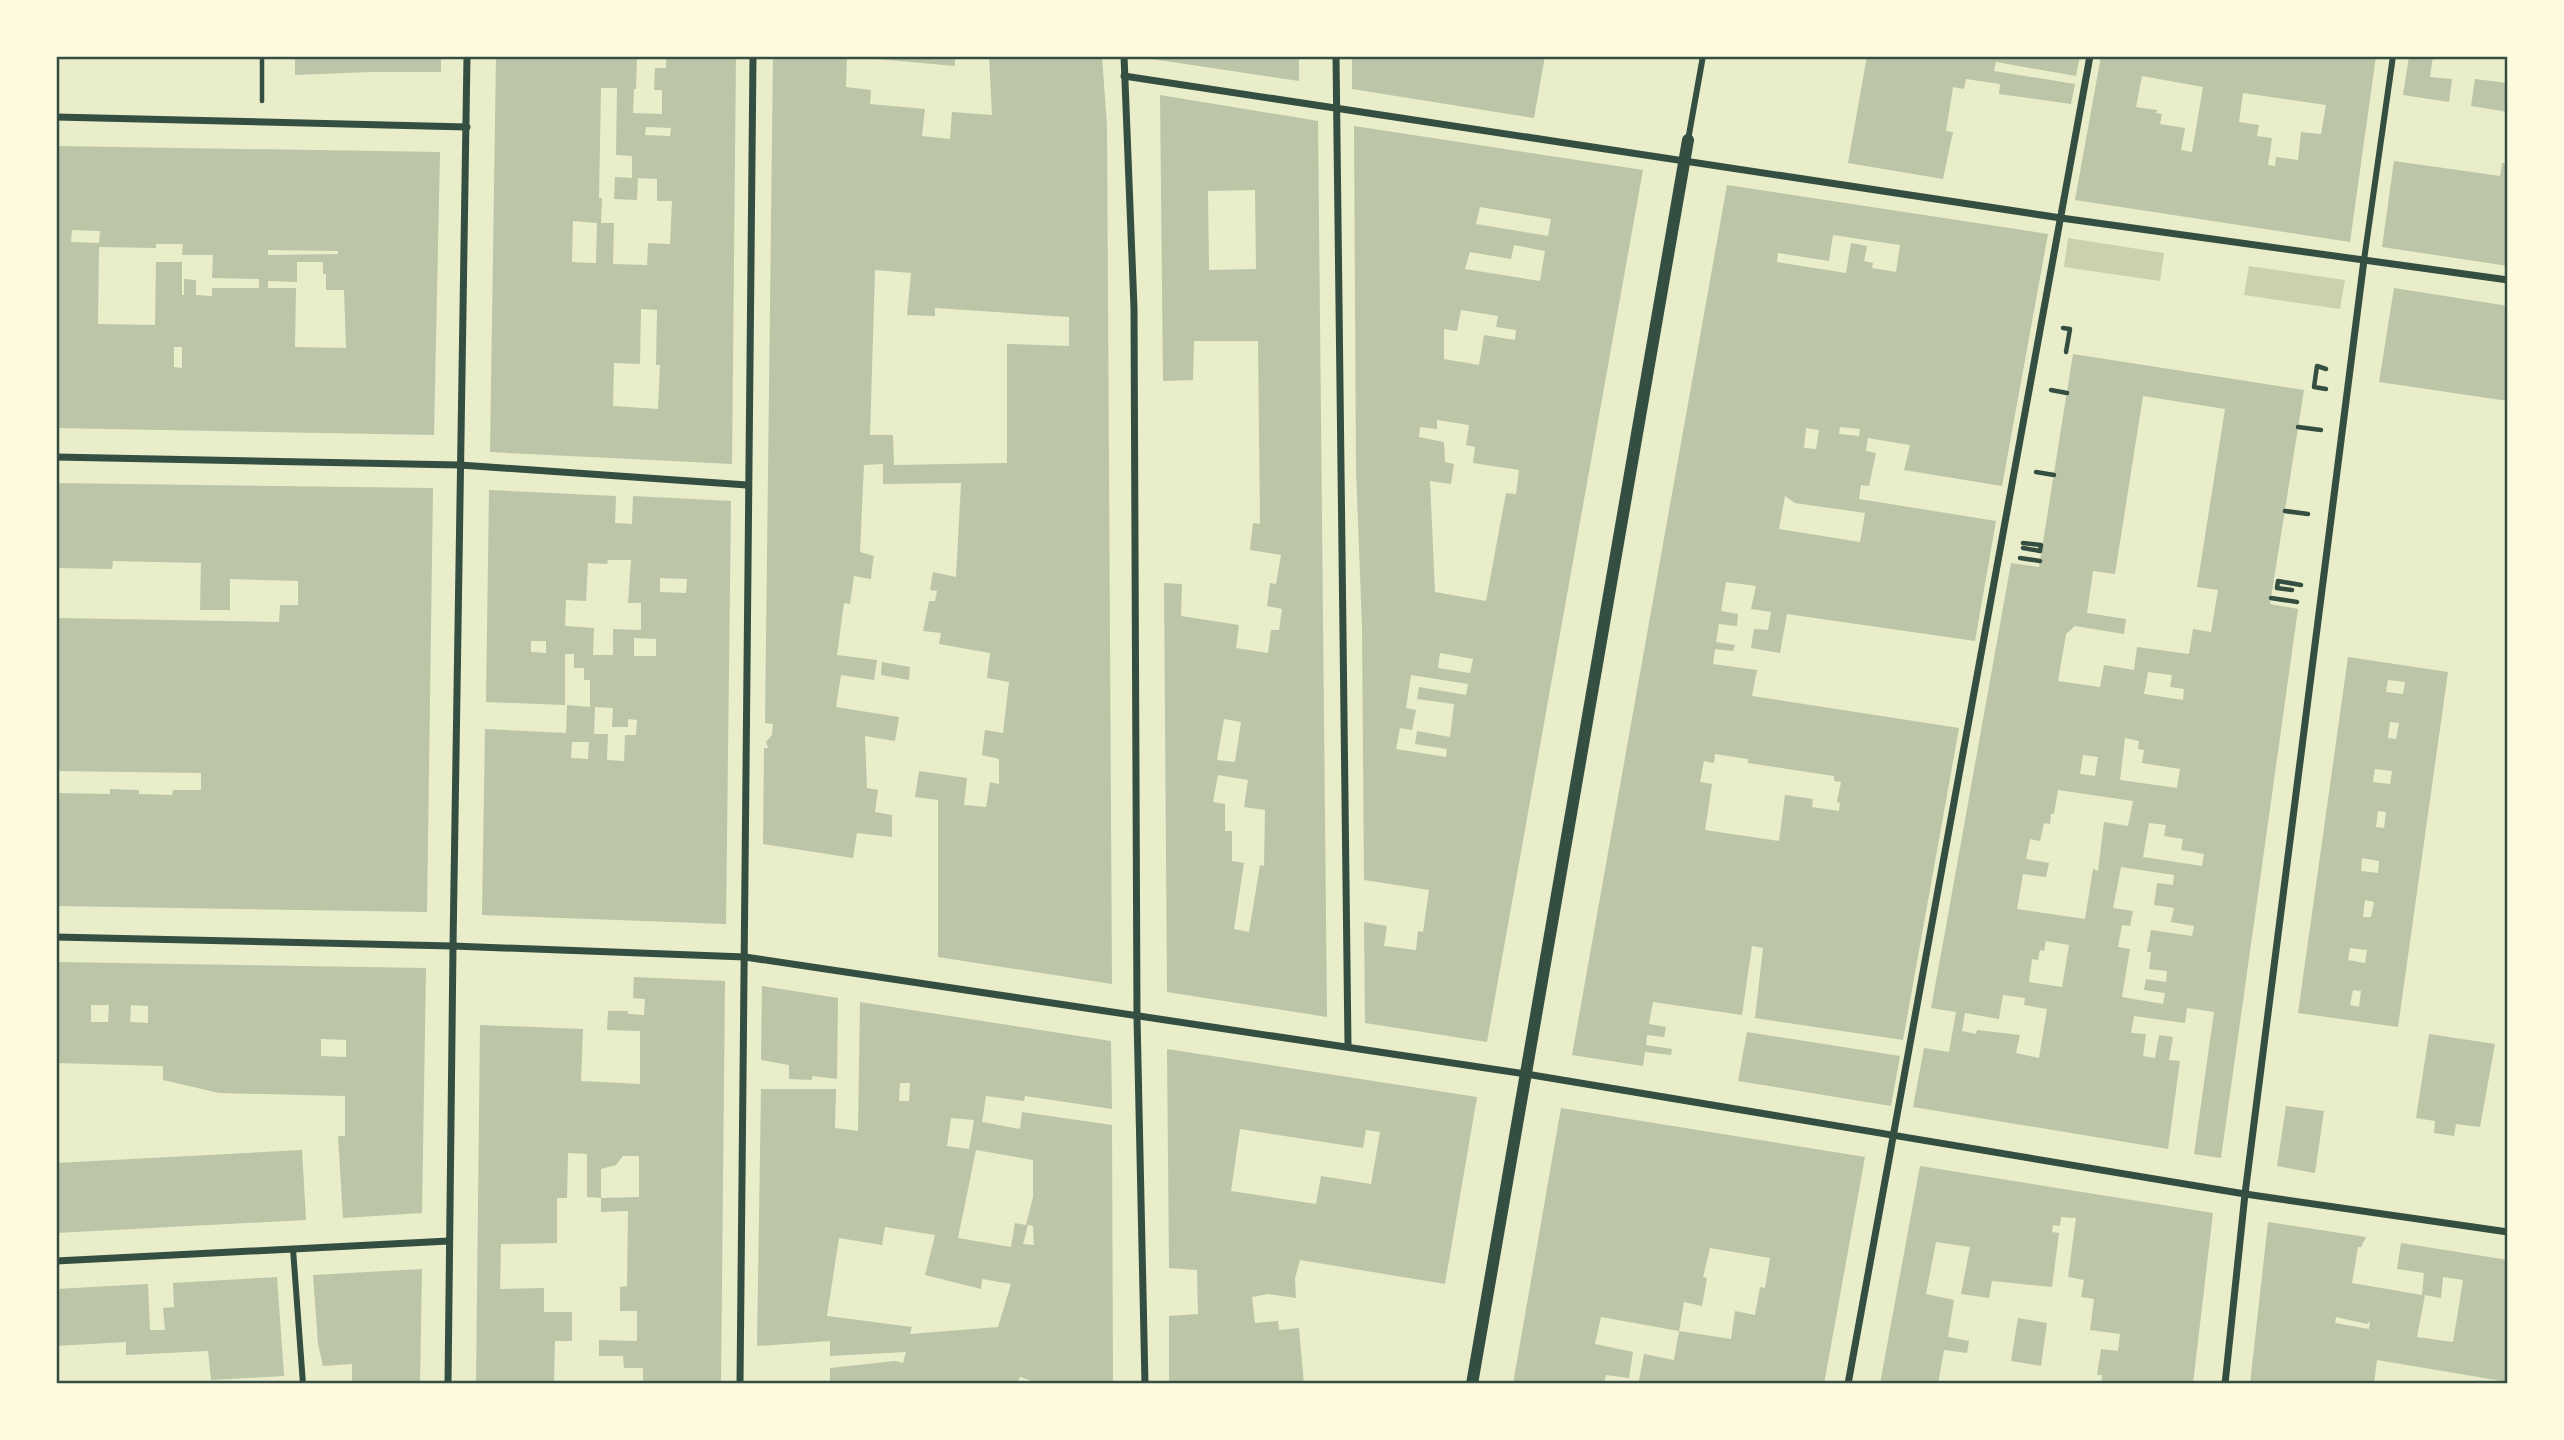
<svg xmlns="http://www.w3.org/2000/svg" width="2564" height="1440" viewBox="0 0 2564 1440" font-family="Quicksand,sans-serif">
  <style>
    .green { fill: #cad2ad }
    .building { fill: #bcc5a7; fill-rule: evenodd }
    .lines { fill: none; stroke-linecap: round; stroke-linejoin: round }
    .path { stroke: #344e41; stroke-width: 4.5 }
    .pedestrian { stroke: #344e41; stroke-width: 6 }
    .minor { stroke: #344e41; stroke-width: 7 }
    .tertiary { stroke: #344e41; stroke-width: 12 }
    .neatline { fill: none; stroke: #344e41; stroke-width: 2.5 }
  </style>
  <rect width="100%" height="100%" fill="#e9edc9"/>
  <!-- green -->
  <g class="green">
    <polygon points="2068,238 2164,253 2160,281 2064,267"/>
    <polygon points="2249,266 2345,280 2340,309 2244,295"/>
  </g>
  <!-- building -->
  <g class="building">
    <polygon points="295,56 441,56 441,72 370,72 295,75"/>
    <path d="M496 56H637L636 89H634L633 113 662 114V90H654L655 68H666V56H736L732 464 490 452ZM601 88H617L616 155 632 156V178L615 177 614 199 637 200 638 178 657 179V201H672L670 244 648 243 647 265 613 264 614 223H601L602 198H599ZM646 127 671 128 670 136 645 135ZM573 221 597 223 596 263 572 262ZM641 309 657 310 656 365H660L658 409 613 406 614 363 640 364Z"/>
    <path d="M773 56H847L846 87 871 90 870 104 925 109 922 136 950 139 952 112 992 115 989 56H1102L1107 126 1112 984 938 957V800L915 797 919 771 967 778 964 805 986 807 990 782 999 784V759L982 755 985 730 1003 733 1009 682 987 678 990 653 939 644 941 633 923 631 929 601H935L937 591 930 590 933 572 956 577 961 483 883 484V464L864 465 860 552 874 556 872 568 871 579 854 576 850 604 844 603 837 655 877 660 874 680 841 675 836 707 899 717 895 741 865 736 867 788 878 790 875 812 892 815V837L857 833 853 858 763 844 764 748H768L766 742 772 735 773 724 765 723ZM875 270 911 273 907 315 935 316V308L1069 317V346L1007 344V463L894 465 893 435H870Z"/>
    <polygon points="866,56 955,56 955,66 866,58"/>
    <polygon points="1149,56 1299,56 1299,81 1152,59"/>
    <polygon points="1352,56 1545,56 1534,118 1352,89"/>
    <polygon points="1867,56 2080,56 2076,76 1996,62 1994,71 2075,84 2071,104 1999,94 2000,84 1966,79 1964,89 1953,87 1946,131 1953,132 1943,179 1848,163"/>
    <path d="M2101 56H2376L2350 242 2075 200ZM2142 76 2203 87 2192 152 2181 150 2185 128 2160 124 2162 114 2156 113 2157 110 2136 107ZM2243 93 2326 105 2321 134 2301 132 2298 160 2276 157 2275 166 2268 165 2272 138 2257 136 2259 125 2239 122Z"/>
    <polygon points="2409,56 2433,56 2430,77 2452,79 2449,102 2403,95"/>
    <polygon points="2475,79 2508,83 2508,112 2471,106"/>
    <path d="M1160 95 1318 121 1327 1017 1167 992 1164 583 1182 584 1181 616 1239 625 1236 648 1268 653 1271 630H1279L1282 609 1267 606 1270 583 1276 584 1281 555 1250 550 1253 523 1260 524 1258 341H1194L1193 380 1163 381ZM1255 190 1256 269 1209 270 1208 191ZM1224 719 1241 722 1235 762 1217 760ZM1218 775 1248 780 1244 807 1265 810 1264 866 1260 865 1249 932 1234 929 1244 863 1232 861V831H1225V804L1213 802Z"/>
    <path d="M1354 126 1643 170 1487 1042 1365 1023 1364 922 1387 926 1384 946 1416 950 1418 931 1423 932 1429 890 1364 880 1362 627 1356 469ZM1480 207 1551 219 1548 236 1476 224ZM1514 245 1545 251 1540 281 1465 269 1470 252 1511 259ZM1461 310 1498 316 1496 327 1516 330 1515 340 1484 335 1479 365 1444 359V329L1457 331ZM1437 420 1469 425 1466 445 1475 447 1473 463 1519 470 1516 494 1506 493 1486 601 1435 592 1430 481 1451 484 1454 464 1445 462 1444 442 1419 437 1420 427 1437 429ZM1440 653 1473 659 1470 673 1438 668ZM1411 675 1468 684 1466 695 1419 687 1417 699 1454 704 1450 737 1417 731 1415 744 1447 749 1446 757 1396 749 1400 728 1412 730 1416 710 1406 708Z"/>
    <path d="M56 146 440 152 434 435 56 428ZM72 230 100 231 99 243 71 242ZM156 244H183L182 255H213L212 278 259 279V288H212V296L196 295V280L184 279V295H182V262H156L155 325 98 324 99 247 156 248ZM268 250 338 251V254L268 255ZM297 262H323V274H326V290H344L346 348 295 347 296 288H268V281L297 282ZM174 347H182V368L174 367Z"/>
    <polygon points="2394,161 2500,176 2502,163 2508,164 2508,210 2505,222 2508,223 2508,266 2382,247"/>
    <path d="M1727 185 2048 234 2002 486 1904 470 1910 445 1868 438 1866 451 1876 453 1869 486 1861 485 1859 499 1996 521 1975 641 1787 614 1780 653 1751 648 1754 629 1768 630 1771 612 1751 609 1756 586 1726 582 1722 605 1721 611 1738 614 1737 626 1719 624 1716 642 1735 645 1733 651 1715 649 1713 664 1757 670 1752 696 1959 728 1903 1040 1755 1018 1763 948 1752 946 1742 1015 1653 1002 1649 1024 1666 1027 1664 1037 1647 1035 1646 1045 1672 1049 1671 1055 1645 1052 1643 1066 1572 1055ZM1833 235 1900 245 1896 272 1872 268 1873 263 1864 261 1867 246 1851 243 1846 273 1777 262 1778 253 1829 261ZM1840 427 1860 429 1859 436 1839 434ZM1806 428 1819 430 1816 449 1804 448ZM1785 496 1795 503 1865 513 1860 542 1779 529ZM1715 754 1748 759V763L1834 776V781L1841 782 1837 802 1840 803 1839 811 1812 807 1813 799 1785 795 1779 841 1705 830 1712 784 1700 782 1704 761 1714 763Z"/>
    <polygon points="2394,288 2508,306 2508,401 2379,382"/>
    <path d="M2073 354 2304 390 2270 604 2298 609 2221 1158 2194 1154 2214 1012 2187 1008 2185 1023 2134 1016 2131 1033 2146 1034 2143 1056 2155 1058 2159 1035 2173 1037 2169 1060 2180 1061 2168 1149 1913 1107 1924 1048 1949 1052 1956 1012 1931 1008 1943 943 2011 563 2039 567ZM2143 396 2225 409 2197 587 2218 590 2211 632 2193 629 2189 654 2137 647 2134 670 2104 665 2100 687 2058 681 2066 634 2075 626 2124 634 2126 619 2087 613 2093 571 2115 574ZM2148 672 2172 675 2170 687 2184 689 2183 700 2144 694ZM2125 738 2139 741 2138 749 2144 750 2142 763 2180 769 2177 788 2120 780ZM2083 755 2098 757 2095 776 2080 774ZM2058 790 2133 801 2128 826 2104 822 2098 871 2093 869 2085 919 2017 909 2023 874 2046 877 2049 863 2026 859 2030 839 2040 841 2044 823 2050 824 2051 814H2054ZM2149 823 2166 825 2164 836 2183 839 2181 850 2204 854 2202 866 2143 857ZM2121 867 2174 875 2173 885 2157 883 2154 905 2174 908 2171 922 2194 926 2192 936 2151 930 2147 952H2151L2149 969 2167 971 2166 982 2146 979 2144 990 2165 993 2163 1004 2122 997 2130 949 2118 947 2122 925 2130 926 2133 911 2113 908ZM2046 941 2069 945 2062 987 2029 982 2032 959 2038 960 2040 950 2044 951ZM2003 995 2025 998 2024 1005 2047 1009 2039 1058 2016 1053 2020 1035 1977 1030 1976 1034 1962 1031 1965 1013 1999 1019Z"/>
    <polygon points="56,483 433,488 427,912 56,906 56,793 110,794 110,789 139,790 139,794 172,795 173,790 201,790 201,773 56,771 56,618 279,622 280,605 298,605 298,581 230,579 230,610 200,610 201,563 113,561 112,569 56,568"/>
    <path d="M489 490 616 496 615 523 632 524 633 496 731 501 726 924 482 915 485 729 566 733 567 705 590 707V680H584V668H574V654H565V705L486 702ZM608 560H631L628 603H641V630L613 629V655H593L594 628 565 626 566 600 586 601 588 563 607 564ZM660 578 687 579 686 593 660 592ZM634 638 656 639V656H634ZM531 641H546V653L531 652ZM595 707 613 708 612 727H628V719L637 720 636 735H625L624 761 607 760 608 734H594ZM572 742H589L588 759 571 758Z"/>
    <path d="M2348 657 2448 672 2398 1027 2298 1013ZM2388 680 2405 682 2403 694 2386 692ZM2390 722 2399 723 2396 739 2388 738ZM2375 769 2392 771 2390 784 2373 782ZM2378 811 2386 812 2384 828 2376 827ZM2362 858 2379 861 2378 873 2361 871ZM2365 900 2374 902 2371 917H2363ZM2350 948 2367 950 2365 963 2348 960ZM2353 990 2361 991 2359 1007 2350 1005Z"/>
    <polygon points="882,662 910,667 909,680 881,675"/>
    <path d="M56 962 426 968 422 1213 343 1218 338 1136H345V1096L219 1093 163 1080V1066L56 1063ZM91 1005H109L108 1022H91ZM131 1005 148 1006V1023L130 1022ZM321 1039 346 1040V1057L321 1056Z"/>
    <polygon points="634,977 725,981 721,1384 643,1384 643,1368 624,1368 623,1356 599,1356 599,1340 637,1341 637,1311 620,1311 620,1287 627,1286 628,1211 601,1212 601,1198 639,1197 639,1156 623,1156 616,1165 601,1169 601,1198 587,1197 587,1154 568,1153 567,1198 557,1198 557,1243 501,1244 500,1289 544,1288 544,1312 572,1312 572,1341 555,1341 554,1384 476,1384 480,1025 583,1029 581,1081 640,1084 640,1031 607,1030 608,1011 628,1011 628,1014 644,1015 645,999 633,998"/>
    <polygon points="762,986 838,998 837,1079 812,1076 812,1080 789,1079 789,1065 761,1060"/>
    <path d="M860 1002 1111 1041 1112 1109 1025 1096 1024 1101 986 1096 982 1122 1020 1129 1022 1112 1112 1125 1113 1384H1036L1037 1383 1020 1377 1017 1384H830V1368L895 1361 903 1363 906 1352 830 1356V1341L757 1346 761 1089H836L835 1128 858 1131ZM900 1083H910L909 1101H899ZM951 1118 974 1120 969 1149 947 1146ZM976 1150 1033 1160V1197L1026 1225 1015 1223 1011 1247 958 1238ZM1028 1225 1033 1226 1034 1245 1023 1244ZM885 1227 935 1235 925 1275 981 1289 982 1279 1011 1284 998 1327 910 1334 912 1327 827 1316 839 1238 882 1245Z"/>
    <polygon points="1747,1032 1900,1056 1891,1106 1738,1081"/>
    <polygon points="2429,1034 2495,1044 2480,1127 2456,1124 2454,1136 2434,1133 2435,1121 2416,1118"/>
    <path d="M1167 1049 1477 1097 1445 1284 1300 1260 1295 1278 1296 1298 1268 1294 1252 1297 1255 1323 1278 1321 1279 1330 1299 1328 1304 1384H1169V1316L1198 1314 1197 1270 1169 1268ZM1240 1129 1363 1148 1366 1130 1380 1132 1371 1184 1321 1176 1316 1204 1231 1191Z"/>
    <polygon points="2286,1106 2324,1111 2315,1173 2277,1166"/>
    <path d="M1561 1108 1865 1157 1824 1384H1658L1639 1381 1644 1354 1674 1360 1679 1331 1601 1317 1595 1344 1633 1352 1629 1378 1606 1375 1604 1384H1513ZM1710 1248 1770 1258 1765 1288 1760 1287 1755 1315 1735 1311 1731 1339 1679 1331 1684 1302 1702 1306 1707 1278 1703 1277Z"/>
    <polygon points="302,1150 306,1220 56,1233 56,1163"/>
    <polygon points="1920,1166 2213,1213 2193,1384 2101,1384 2102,1375 2097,1375 2101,1349 2118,1351 2120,1334 2090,1330 2094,1299 2081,1297 2084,1280 2068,1277 2076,1218 2061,1217 2060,1226 2053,1225 2052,1232 2059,1233 2052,1287 1992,1281 1989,1298 1961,1294 1970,1247 1936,1242 1926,1294 1954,1300 1948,1337 1969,1341 1967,1353 1944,1350 1938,1384 1880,1384"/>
    <path d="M2268 1222 2366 1237 2361 1247H2358L2352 1283 2422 1295 2424 1273 2397 1269 2401 1243 2508 1260V1312L2506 1326 2508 1327V1382L2377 1360 2374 1384H2250ZM2443 1277 2463 1280 2453 1342 2417 1337 2425 1295 2441 1298ZM2336 1317 2367 1324 2370 1321 2369 1329 2335 1323Z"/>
    <polygon points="422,1269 420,1384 352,1384 352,1364 323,1366 318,1344 313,1275"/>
    <polygon points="277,1277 284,1376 211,1380 208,1351 126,1355 126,1342 56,1346 56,1289 148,1284 150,1330 165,1330 163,1308 174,1307 173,1283"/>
    <polygon points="2018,1318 2047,1323 2041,1366 2011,1361"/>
  </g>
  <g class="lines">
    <!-- path -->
    <g class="path">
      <polyline points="262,101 262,56"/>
      <polyline points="2063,328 2070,329 2066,352"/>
      <polyline points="2326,389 2314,387 2317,366 2326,369"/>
      <polyline points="2051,390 2067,393"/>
      <polyline points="2298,427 2321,430"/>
      <polyline points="2036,472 2054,475"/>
      <polyline points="2285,511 2308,514"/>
      <polyline points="2023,548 2040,551 2041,545 2023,543"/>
      <polyline points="2020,558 2040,561"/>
      <polyline points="2292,590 2277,588 2278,581 2301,585"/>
      <polyline points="2271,598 2297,602"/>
    </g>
    <!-- pedestrian -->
    <g class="pedestrian">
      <polyline points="1688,140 1703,56"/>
      <polyline points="2364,260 2393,56"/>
      <polyline points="293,1249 303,1384"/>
    </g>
    <!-- minor -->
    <g class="minor">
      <polyline points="1124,56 1134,308 1137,1017 1145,1384"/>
      <polyline points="1336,56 1348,1046"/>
      <polyline points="1124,76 2061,218 2508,280"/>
      <polyline points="56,117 467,127"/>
      <polyline points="56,457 460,465 747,485"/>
      <polyline points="56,937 453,946 745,957 1526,1074 2245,1194 2508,1232"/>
      <polyline points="56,1261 449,1241"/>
      <polyline points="448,1384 453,946 467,56"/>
      <polyline points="740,1384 753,56"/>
      <polyline points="1848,1384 2090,56"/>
      <polyline points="2225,1384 2245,1194 2364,260"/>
    </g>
    <!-- tertiary -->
    <polyline class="tertiary" points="1472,1384 1688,140"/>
  </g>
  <!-- border -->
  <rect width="2564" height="1440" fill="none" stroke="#fefae0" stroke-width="116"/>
  <rect x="58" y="58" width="2448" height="1324" class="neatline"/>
</svg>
